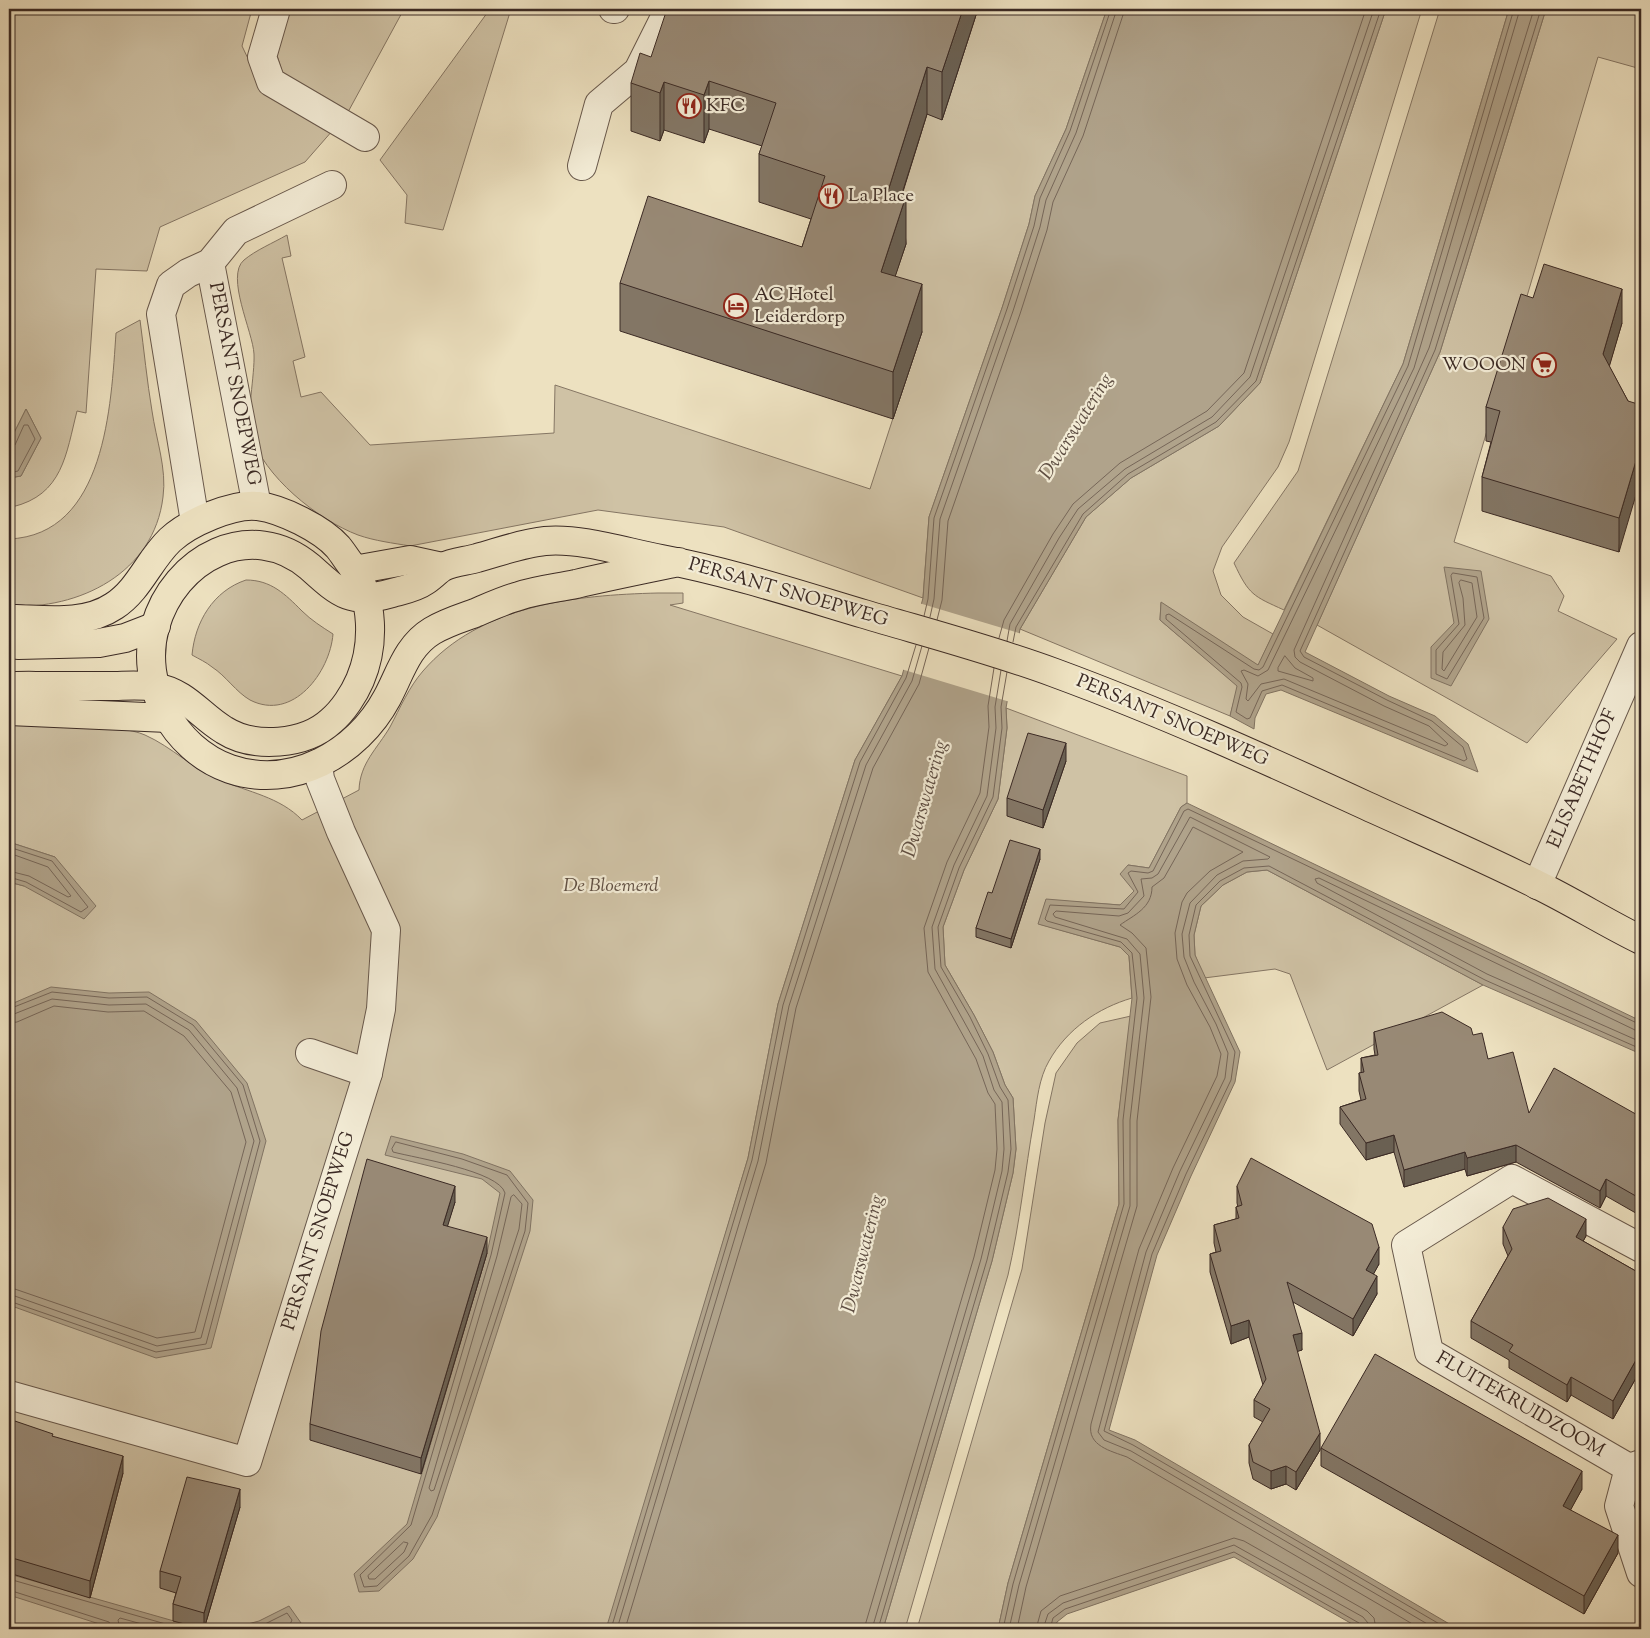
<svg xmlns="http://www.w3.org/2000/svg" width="1650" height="1638" viewBox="0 0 1650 1638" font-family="'Sorts Mill Goudy',serif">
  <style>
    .green { fill: #cfc2a5; stroke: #857664 }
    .water { fill: #b0a38b; stroke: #817362 }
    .pier { fill: #ede1c0 }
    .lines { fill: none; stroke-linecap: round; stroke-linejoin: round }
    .shore { stroke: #766658; stroke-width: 1 }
    .minor-casing { stroke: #68584b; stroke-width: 30 }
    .major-casing { stroke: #3b2a24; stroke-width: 30 }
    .minor { stroke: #f3ecd6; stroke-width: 28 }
    .major { stroke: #ede1c0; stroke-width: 28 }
    .wall { fill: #837665; stroke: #3b2a24 }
    .shaded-wall { fill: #6a6052; stroke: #3b2a24 }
    .building { fill: #988975; stroke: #3b2a24 }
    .labels { text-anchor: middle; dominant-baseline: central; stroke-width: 4.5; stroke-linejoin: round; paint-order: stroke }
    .poi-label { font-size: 19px; fill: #3b2a24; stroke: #f3ecd6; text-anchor: start }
    .street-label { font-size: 19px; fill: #3b2a24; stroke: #f3ecd6 }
    .park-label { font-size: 19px; font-style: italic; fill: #605044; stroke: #f3ecd6 }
    .water-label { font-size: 20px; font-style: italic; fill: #5e4e43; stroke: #f3ecd6 }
  </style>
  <rect width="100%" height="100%" fill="#ede1c0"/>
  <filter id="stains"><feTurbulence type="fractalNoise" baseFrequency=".004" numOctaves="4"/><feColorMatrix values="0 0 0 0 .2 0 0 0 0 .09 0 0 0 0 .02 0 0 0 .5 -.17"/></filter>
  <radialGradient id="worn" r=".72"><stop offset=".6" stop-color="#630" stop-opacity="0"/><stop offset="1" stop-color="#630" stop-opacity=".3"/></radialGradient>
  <!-- green -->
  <g class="green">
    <path d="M9 9H252L242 46 262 88 333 130 305 162 160 227 147 271 96 269 86 413 77 411C66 454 63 495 12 507H9V478L21 476 41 438 26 409 9 443Z"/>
    <polygon points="287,9 404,9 348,112 284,77 274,46"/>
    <polygon points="490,9 511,9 443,230 405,223 407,195 380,160"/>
    <path d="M960 9H1107L1066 129 1035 196 1029 224 1002 308 929 517 923 598 724 527 598 510 410 546C393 543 375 541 358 535 318 520 263 476 251 434 246 418 255 374 254 354 253 332 225 276 244 260 256 250 273 243 287 235L291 256 282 258 305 357 293 361 301 397 321 392 370 445 554 433 555 385 870 489 921 332 867 315 888 238 927 114 942 119 976 15Z"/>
    <polygon points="1386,9 1422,9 1289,442 1278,467 1222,547 1213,571 1221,595 1243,617 1273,634 1258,666 1161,603 1160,620 1238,686 1230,716 1020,629 1086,517 1131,478 1219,426 1260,383"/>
    <path d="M1440 9H1509L1403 364 1284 610C1253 596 1249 595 1234 563L1298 471Z"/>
    <polygon points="1546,9 1641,9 1641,69 1598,57 1454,542 1551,576 1564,596 1558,611 1617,639 1527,743 1317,625 1440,352"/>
    <path d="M140 320C144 350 147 381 152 411 156 439 167 469 163 497 154 573 79 610 9 606V539C106 535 111 405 116 333Z"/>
    <path d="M246 580C271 580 285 594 302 611 311 620 322 627 333 634 330 672 293 722 250 700 236 692 226 676 212 667 206 662 199 659 192 655 195 622 213 591 246 580Z"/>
    <path d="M658 593H683V603L670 605 902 676 855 760 778 1004 748 1158 608 1629H9V882L24 886 55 857 9 842V723C42 725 118 723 145 735 172 747 193 769 220 780 248 792 280 797 302 820L359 790C360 763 377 749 390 727 400 708 409 687 423 671 480 605 575 595 658 593Z"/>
    <path d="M1006 708 1187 776V803L1181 807 1149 868 1128 865 1134 891 1120 905 1046 900 1039 924 1120 947 1129 956 1132 998C1098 1008 1067 1029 1049 1061 1039 1078 1037 1100 1034 1120 1025 1171 1020 1223 1008 1275L905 1629H883L992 1261 1013 1173 1016 1149 1013 1098 1005 1085 993 1052 974 1015 945 965 943 927 964 870 998 799 1007 728Z"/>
    <polygon points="1267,870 1483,985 1327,1070 1290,974 1275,969 1204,978 1195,955 1194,935 1201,906 1223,885 1247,872"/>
    <polygon points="1131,1016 1118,1120 1119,1204 1008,1583 998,1629 917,1629 1022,1269 1045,1123 1056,1073 1077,1043 1100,1023"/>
  </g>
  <!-- water -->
  <g class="water">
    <polygon points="1107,9 1386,9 1260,383 1219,426 1131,478 1086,517 1020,629 1006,708 1007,728 998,799 964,870 943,927 945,965 974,1015 993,1052 1005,1085 1013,1098 1016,1149 1013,1173 992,1261 883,1629 606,1629 748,1158 778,1004 855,760 902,676 923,598 929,517 1002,308 1029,224 1035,196 1066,129"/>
    <polygon points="1509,9 1546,9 1440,352 1305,652 1389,696 1435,716 1468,744 1478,772 1281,690 1266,694 1255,718 1254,729 1230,716 1237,686 1160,620 1161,602 1258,665 1403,364"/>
    <polygon points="26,409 41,438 21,476 9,478 9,443"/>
    <polygon points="1444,567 1481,571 1489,619 1451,686 1431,678 1431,647 1454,623"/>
    <polygon points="1187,803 1641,1021 1641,1054 1483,985 1267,870 1247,872 1223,885 1201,906 1194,935 1195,955 1240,1052 1235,1082 1191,1176 1157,1255 1109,1430 1135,1440 1458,1629 1361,1629 1234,1557 1067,1614 1057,1622 1054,1629 998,1629 1008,1583 1119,1204 1118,1120 1132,998 1129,956 1120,947 1038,924 1046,899 1120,905 1134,891 1120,874 1128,865 1149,868 1181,807"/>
    <polygon points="9,842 55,857 96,906 84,919 24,886 9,882"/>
    <polygon points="51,987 109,993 149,992 196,1021 247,1083 266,1141 211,1348 156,1358 9,1305 9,1005"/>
    <polygon points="391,1136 463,1154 510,1171 533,1200 530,1231 437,1517 413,1559 379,1591 359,1592 354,1574 407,1524 487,1253 500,1193 482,1179 385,1155"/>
    <polygon points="9,1574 202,1629 115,1629 9,1595"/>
    <polygon points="289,1606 301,1623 290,1629 229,1629 259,1621"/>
  </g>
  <!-- pier -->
  <polygon class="pier" points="919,603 1022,634 1010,702 901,669"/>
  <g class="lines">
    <!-- shore -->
    <g class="shore">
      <polyline points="1514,9 1408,366 1263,667 1259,670 1254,669 1169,614 1166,615 1166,619 1241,683 1242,687 1236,712 1247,719 1250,718 1262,691 1282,685 1464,761 1467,759 1463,747 1432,721 1387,700 1304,657 1300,651 1435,350 1541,9"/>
      <polyline points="1520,9 1414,368 1268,670 1258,676 1244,670 1241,671 1248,684 1246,699 1248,701 1261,684 1284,679 1445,746 1448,744 1429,726 1384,706 1300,662 1295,657 1294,650 1429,348 1534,9"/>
      <polyline points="9,447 15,445 24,425 28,425 35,439 18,471 9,473"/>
      <polygon points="1453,573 1477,577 1484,618 1447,679 1436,674 1436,650 1459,624 1451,576"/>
      <polygon points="1461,580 1472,583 1477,617 1444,671 1442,669 1443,652 1465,625 1463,598 1459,583"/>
      <polyline points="924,616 928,599 934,518 1007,309 1034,226 1040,198 1070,131 1111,9"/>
      <polyline points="930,617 934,599 940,519 1013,311 1040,227 1046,200 1076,133 1117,9"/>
      <polyline points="937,620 942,600 948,521 1020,314 1047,230 1053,202 1083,136 1125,9"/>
      <polyline points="999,638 1004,620 1053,534 1073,504 1120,463 1207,411 1244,373 1366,9"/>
      <polyline points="1007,641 1010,624 1059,538 1078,509 1125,469 1212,417 1250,377 1374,9"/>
      <polyline points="1013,642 1016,627 1083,514 1128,474 1216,422 1256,381 1381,9"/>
      <polygon points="1285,656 1295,668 1313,678 1313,681 1278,671 1278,668"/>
      <polyline points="9,847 52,861 88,907 81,912 26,882 9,877"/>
      <polyline points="9,853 48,867 71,896 68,897 29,876 9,871"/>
      <polyline points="9,1009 52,992 109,998 147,997 193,1025 243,1085 260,1141 206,1344 156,1352 9,1301"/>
      <polyline points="9,1016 52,999 109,1005 146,1004 189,1030 237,1088 254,1141 201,1338 157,1346 9,1294"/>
      <polyline points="9,1023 17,1022 54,1006 108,1012 144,1011 184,1036 231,1092 246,1142 195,1332 157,1338 9,1287"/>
      <polyline points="1641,1031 1635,1030 1319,878 1315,879 1317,883 1487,974 1641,1042"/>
      <path d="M396 1142 462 1159 507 1175 528 1203 525 1231 432 1515 409 1556 377 1586 364 1587 360 1575 411 1525 491 1255 505 1193C499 1171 416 1158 393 1152L392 1149Z"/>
      <polygon points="514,1195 522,1204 519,1229 434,1490 431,1491 429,1488 497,1256 511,1197"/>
      <polygon points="404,1542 408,1543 404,1552 375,1579 369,1579 368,1576"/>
      <polyline points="9,1579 183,1629"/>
      <polyline points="9,1590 109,1622 113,1629"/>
      <polyline points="120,1629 118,1620 120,1618 160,1629"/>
      <polyline points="249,1629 261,1626 287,1613 292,1620 288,1629"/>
      <polyline points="611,1629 752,1160 783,1005 860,762 906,678 916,645"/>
      <polyline points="617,1629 758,1161 789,1006 866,765 912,681 922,646"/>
      <polyline points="625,1629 766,1163 796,1008 873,768 919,684 929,648"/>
      <polyline points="864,1629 974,1257 995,1170 997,1149 995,1104 988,1093 976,1059 928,972 924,928 947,862 980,793 989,727 988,706 994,668"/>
      <polyline points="872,1629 981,1259 1002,1171 1004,1149 1002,1102 994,1090 983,1056 935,969 932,927 954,865 987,796 996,728 995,707 1001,670"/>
      <polyline points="878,1629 987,1260 1008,1172 1011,1149 1008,1100 1000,1087 988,1054 970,1017 941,967 938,927 959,868 993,797 1002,728 1001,707 1007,672"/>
      <polyline points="1003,1629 1013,1584 1124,1204 1123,1120 1137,998 1132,953 1121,942 1047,921 1045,919 1050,905 1124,909 1138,892 1128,873 1131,871 1148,873 1153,871 1184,811 1188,809 1641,1025"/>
      <polyline points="1009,1629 1019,1585 1130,1206 1130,1120 1144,998 1140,954 1127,939 1055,917 1053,914 1056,911 1119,916 1128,913 1144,896 1141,879 1152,878 1158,874 1190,817 1270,857 1268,859 1243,861 1217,875 1190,903 1182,934 1184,957 1194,982 1216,1024 1228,1053 1225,1078 1180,1171 1146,1252 1098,1432 1104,1440 1131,1451 1436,1629"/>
      <path d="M1017 1629 1026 1587 1137 1206V1121L1151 997 1146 948 1132 933 1120 925C1134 915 1152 908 1152 887L1164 878 1193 827 1243 852 1210 871 1187 893 1182 902 1175 933 1177 959 1187 985 1210 1027 1221 1054 1217 1076 1173 1168 1139 1249 1091 1424C1087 1446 1111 1451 1127 1457L1421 1629"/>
      <polyline points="1036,1629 1041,1611 1060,1596 1234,1538 1244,1541 1367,1611 1374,1618 1376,1629"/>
      <polyline points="1043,1629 1048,1614 1063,1603 1234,1545 1363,1617 1368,1623 1369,1629"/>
      <polyline points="1050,1629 1053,1618 1065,1609 1234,1552 1359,1623 1362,1629"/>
      <polyline points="1448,1629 1133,1445 1104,1431 1152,1254 1186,1174 1231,1080 1235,1052 1190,956 1189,935 1196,905 1220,881 1244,868 1269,866 1485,980 1641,1049"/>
    </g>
    <defs>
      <g id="minor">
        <polyline points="276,9 262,57 271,82 365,137"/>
        <polyline points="613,9 615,9"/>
        <polyline points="582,166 599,104 638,71 669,9"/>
        <polyline points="210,263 257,506"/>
        <polyline points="195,522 161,314 171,285 188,273 210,263 236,231 332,185"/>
        <polyline points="1537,885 1641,646"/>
        <polyline points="310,1053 368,1073"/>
        <polyline points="1641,1248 1512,1179 1406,1245 1429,1352 1629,1468 1641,1464"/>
        <polyline points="9,1395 247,1462 368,1073 381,1009 386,930 341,832 320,779 318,764"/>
        <polyline points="1629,1468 1619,1506 1641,1573"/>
      </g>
      <g id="major">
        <path d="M679 562C645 569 610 576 576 584 557 588 537 590 519 596 504 600 489 607 475 613 461 618 445 623 432 631 407 646 400 674 387 698 357 754 292 790 230 769 173 749 139 684 155 627 174 558 251 517 310 567 340 594 351 605 392 593 403 590 415 588 425 581 430 578 438 570 443 567 453 562 467 561 477 558 499 552 523 543 545 541 583 538 624 552 661 559 730 572 797 594 864 614 928 633 993 650 1055 673 1161 712 1265 759 1367 806 1424 832 1482 857 1538 885 1573 902 1606 923 1641 940"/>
        <polyline points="354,570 410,560 442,567"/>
        <path d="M9 622 16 619C48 620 86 625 114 606 139 590 149 560 170 540 188 523 233 503 258 506 282 509 322 529 338 547 343 553 347 560 352 566 374 599 375 645 360 680 354 694 343 711 331 721 305 745 254 749 224 730 199 715 187 693 155 687 141 684 124 686 109 686 88 686 67 686 45 686 33 686 20 685 9 687"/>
        <polyline points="9,641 18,645 99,643 125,638 156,626"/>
        <polyline points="9,711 168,718"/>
      </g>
    </defs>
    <!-- minor casing -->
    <use href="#minor" class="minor-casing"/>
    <!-- major casing -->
    <use href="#major" class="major-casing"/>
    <!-- minor -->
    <use href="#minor" class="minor"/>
    <!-- major -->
    <use href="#major" class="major"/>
  </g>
  <!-- wall -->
  <g class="wall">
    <polygon points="976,9 976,15 942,120 927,114 902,195 906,244 895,276 922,332 893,419 620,331 620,283 802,247 811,219 759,202 759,154 762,146 709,129 704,143 664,130 660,141 631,131 631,83 651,57"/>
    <polygon points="1533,298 1622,323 1609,366 1628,401 1619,552 1482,511 1482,477 1491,442 1486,441 1486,407"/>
    <polygon points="1066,761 1043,828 1007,816 1007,798"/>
    <polygon points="1040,859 1011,948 976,937 976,928 992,893"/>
    <polygon points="1374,1032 1473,1035 1488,1059 1529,1113 1641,1117 1641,1216 1606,1196 1600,1208 1516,1162 1467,1176 1465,1169 1404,1187 1394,1152 1366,1160 1340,1124 1340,1107 1361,1100 1359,1091 1359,1073 1361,1073 1361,1058 1375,1055 1374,1049"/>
    <polygon points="1237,1186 1379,1264 1373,1274 1377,1294 1353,1336 1293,1302 1302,1350 1297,1351 1320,1450 1296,1490 1286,1484 1271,1489 1253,1479 1249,1463 1249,1445 1263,1422 1254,1417 1254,1400 1263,1385 1249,1337 1231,1344 1210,1272 1210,1254 1216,1252 1214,1243 1214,1225 1236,1219 1236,1207 1238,1207 1237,1203"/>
    <polygon points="455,1202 447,1226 487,1253 421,1474 310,1440 310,1424"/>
    <polygon points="1503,1227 1586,1236 1583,1241 1641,1274 1641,1369 1613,1419 1571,1395 1567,1402 1509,1368 1509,1360 1471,1338 1471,1321 1508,1256 1503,1244"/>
    <polygon points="9,1419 53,1437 123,1473 90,1598 9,1573"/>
    <polygon points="1321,1448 1582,1489 1570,1510 1618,1553 1584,1614 1321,1466"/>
    <polygon points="240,1507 204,1629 173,1621 173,1604 176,1593 160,1588 160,1571"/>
  </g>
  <!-- shaded-wall -->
  <g class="shaded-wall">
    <polygon points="963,9 976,9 976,15 942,120 942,72"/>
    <polygon points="927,67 927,114 888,238 888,191"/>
    <polygon points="709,81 709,129 704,143 704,95"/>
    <polygon points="664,82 664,130 660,141 660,93"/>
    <polygon points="906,196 906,244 881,319 881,272"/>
    <polygon points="922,284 922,332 893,419 893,372"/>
    <polygon points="1622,289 1622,323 1603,388 1603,354"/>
    <polygon points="1641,444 1641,478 1619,552 1619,518"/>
    <polygon points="1066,743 1066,761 1043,828 1043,810"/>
    <polygon points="1040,849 1040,859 1011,948 1011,939"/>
    <polygon points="1394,1135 1394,1152 1366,1160 1366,1143"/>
    <polygon points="1516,1145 1516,1162 1467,1176 1467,1158"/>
    <polygon points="1465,1152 1465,1169 1404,1187 1404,1170"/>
    <polygon points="1606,1179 1606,1196 1600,1208 1600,1191"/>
    <polygon points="455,1186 455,1202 443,1241 443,1225"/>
    <polygon points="1586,1219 1586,1236 1576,1254 1576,1237"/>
    <polygon points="487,1237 487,1253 421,1474 421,1458"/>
    <polygon points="1379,1247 1379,1264 1366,1288 1366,1270"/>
    <polygon points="1377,1276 1377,1294 1353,1336 1353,1319"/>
    <polygon points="1249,1320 1249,1337 1231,1344 1231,1326"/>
    <polygon points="1302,1333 1302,1350 1293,1353 1293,1335"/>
    <polygon points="1641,1351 1641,1369 1613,1419 1613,1401"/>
    <polygon points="1571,1377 1571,1395 1567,1402 1567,1385"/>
    <polygon points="1320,1433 1320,1450 1296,1490 1296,1472"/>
    <polygon points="123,1456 123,1473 90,1598 90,1581"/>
    <polygon points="1286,1466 1286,1484 1271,1489 1271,1471"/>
    <polygon points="1582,1471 1582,1489 1563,1524 1563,1506"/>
    <polygon points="240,1489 240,1507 204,1629 204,1613"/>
    <polygon points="1618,1535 1618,1553 1584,1614 1584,1596"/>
  </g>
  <!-- building -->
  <g class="building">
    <polygon points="667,9 963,9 942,72 927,67 888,191 906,196 881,272 922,284 893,372 620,283 648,196 802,247 825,176 759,154 776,103 709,81 704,95 664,82 660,93 631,83 640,53 651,57"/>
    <polygon points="1544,264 1622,289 1603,354 1628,401 1641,405 1641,444 1619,518 1482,477 1500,411 1486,407 1521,294 1533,298"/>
    <polygon points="1028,733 1066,743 1043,810 1007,798"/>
    <polygon points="1010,840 1040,849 1011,939 976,928 988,892 992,893"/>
    <polygon points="1442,1012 1471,1028 1473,1035 1482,1033 1488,1059 1513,1052 1529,1113 1554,1068 1641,1117 1641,1199 1606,1179 1600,1191 1516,1145 1467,1158 1465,1152 1404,1170 1394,1135 1366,1143 1340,1107 1366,1099 1359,1073 1364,1072 1361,1058 1378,1055 1374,1032"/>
    <polygon points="1251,1158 1372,1224 1379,1247 1366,1270 1377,1276 1353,1319 1287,1282 1302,1333 1293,1335 1320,1433 1296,1472 1286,1466 1271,1471 1253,1462 1249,1445 1270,1409 1254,1400 1266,1379 1249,1320 1231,1326 1210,1254 1221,1251 1214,1225 1239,1218 1236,1207 1242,1205 1237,1186"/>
    <polygon points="367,1159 455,1186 443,1225 487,1237 421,1458 310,1424 321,1331"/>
    <polygon points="1548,1198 1586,1219 1576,1237 1641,1274 1641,1351 1613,1401 1571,1377 1567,1385 1509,1351 1513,1345 1471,1321 1512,1249 1503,1227 1513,1209"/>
    <polygon points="1375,1354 1582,1471 1563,1506 1618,1535 1584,1596 1321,1448"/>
    <polygon points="9,1419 53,1434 52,1436 123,1456 90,1581 9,1557"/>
    <polygon points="187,1477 240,1489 204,1613 173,1604 181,1577 160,1571"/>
  </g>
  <!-- icons -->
  <defs>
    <symbol id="restaurant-ring" viewBox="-11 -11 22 22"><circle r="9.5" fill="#f3ecd6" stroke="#8f2418" stroke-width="1.5"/><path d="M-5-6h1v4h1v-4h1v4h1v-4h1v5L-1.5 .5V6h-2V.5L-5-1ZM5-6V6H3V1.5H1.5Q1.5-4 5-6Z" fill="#8f2418"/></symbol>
    <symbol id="hotel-ring" viewBox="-11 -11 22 22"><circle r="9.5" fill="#f3ecd6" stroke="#8f2418" stroke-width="1.5"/><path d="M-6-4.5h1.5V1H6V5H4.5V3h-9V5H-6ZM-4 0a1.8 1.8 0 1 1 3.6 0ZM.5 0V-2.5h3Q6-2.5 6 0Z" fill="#8f2418"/></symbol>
    <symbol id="supermarket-ring" viewBox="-11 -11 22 22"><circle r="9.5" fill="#f3ecd6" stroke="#8f2418" stroke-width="1.5"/><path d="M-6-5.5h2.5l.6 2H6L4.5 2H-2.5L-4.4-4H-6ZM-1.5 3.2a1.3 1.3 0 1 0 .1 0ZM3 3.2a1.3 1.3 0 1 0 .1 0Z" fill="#8f2418"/></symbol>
  </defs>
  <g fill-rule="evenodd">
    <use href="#restaurant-ring" x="675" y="92" width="28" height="28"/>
    <use href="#restaurant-ring" x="817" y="182" width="28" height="28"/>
    <use href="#hotel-ring" x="722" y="292" width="28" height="28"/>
    <use href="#supermarket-ring" x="1530" y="351" width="28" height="28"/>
  </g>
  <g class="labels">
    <!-- poi labels -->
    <g class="poi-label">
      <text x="706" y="106">KFC</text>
      <text x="848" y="196">La Place</text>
      <text x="754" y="295">AC Hotel<tspan x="754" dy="22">Leiderdorp</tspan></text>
      <text x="1526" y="365" text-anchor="end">WOOON</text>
    </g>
    <!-- street labels -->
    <g class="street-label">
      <text transform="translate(234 384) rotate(79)">PERSANT SNOEPWEG</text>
      <text transform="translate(788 593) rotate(16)">PERSANT SNOEPWEG</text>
      <text transform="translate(1172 721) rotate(23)">PERSANT SNOEPWEG</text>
      <text transform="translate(1583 779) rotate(-67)">ELISABETHHOF</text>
      <text transform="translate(319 1231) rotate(-73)">PERSANT SNOEPWEG</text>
      <text transform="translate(1520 1405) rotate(30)">FLUITEKRUIDZOOM</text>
    </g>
    <!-- park labels -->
    <g class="park-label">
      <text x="611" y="886">De Bloemerd</text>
    </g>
    <!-- water labels -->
    <g class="water-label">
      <text transform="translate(1077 427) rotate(-58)">Dwarswatering</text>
      <text transform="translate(926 799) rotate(-74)">Dwarswatering</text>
      <text transform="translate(864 1254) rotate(-76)">Dwarswatering</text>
    </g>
  </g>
  <!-- margin -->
  <rect width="1650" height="1638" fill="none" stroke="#ede1c0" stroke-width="30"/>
  <rect x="10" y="10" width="1630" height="1618" fill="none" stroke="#3b2a24" stroke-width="2.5"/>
  <rect x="15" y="15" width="1620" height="1608" fill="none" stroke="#3b2a24"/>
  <rect width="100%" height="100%" filter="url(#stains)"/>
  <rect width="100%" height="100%" fill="url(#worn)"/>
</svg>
